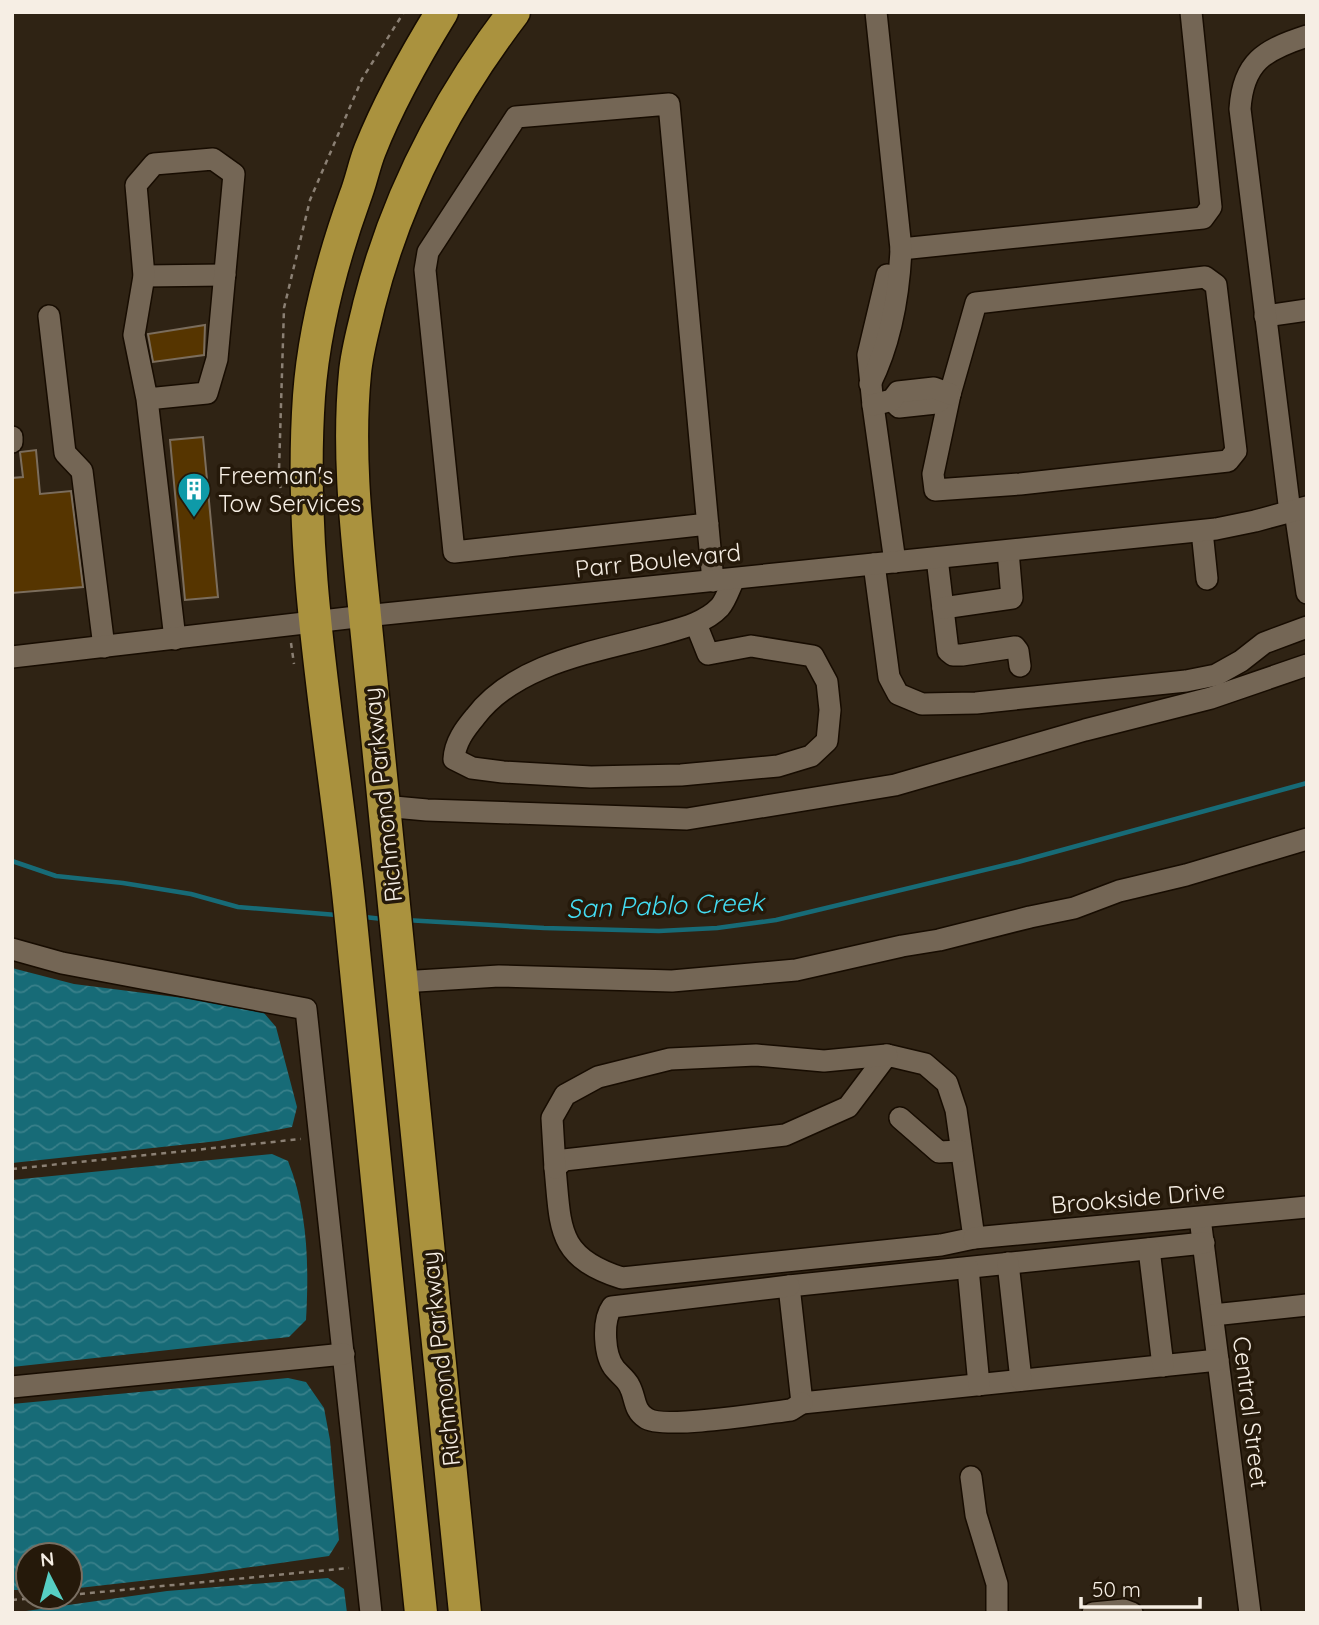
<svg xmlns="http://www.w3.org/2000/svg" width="1319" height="1625" viewBox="0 0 1319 1625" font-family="Quicksand,sans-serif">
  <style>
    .water { fill: url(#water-waves) }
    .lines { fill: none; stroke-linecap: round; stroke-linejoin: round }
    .stream { stroke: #176b77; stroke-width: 4.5 }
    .building { fill: #563500; stroke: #7b6d5c; stroke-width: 2 }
    .minor-casing { stroke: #170c01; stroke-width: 24 }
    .highway-casing { stroke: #170c01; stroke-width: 35 }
    .path { stroke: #8b8074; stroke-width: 2.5; stroke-dasharray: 5 5; stroke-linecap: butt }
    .minor { stroke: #746655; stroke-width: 21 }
    .highway { stroke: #aa923e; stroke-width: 32 }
    .labels { text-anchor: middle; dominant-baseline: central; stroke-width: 7; stroke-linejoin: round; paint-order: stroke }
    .poi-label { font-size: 24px; fill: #f6eee4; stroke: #25190a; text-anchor: start }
    .street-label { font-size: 24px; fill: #f6eee4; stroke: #25190a }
    .water-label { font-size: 26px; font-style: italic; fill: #44ddf3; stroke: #25190a }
  </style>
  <defs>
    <pattern id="water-waves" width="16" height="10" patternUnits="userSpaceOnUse" patternTransform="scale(1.75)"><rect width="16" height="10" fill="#176b77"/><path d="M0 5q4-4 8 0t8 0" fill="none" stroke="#39808a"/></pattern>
  </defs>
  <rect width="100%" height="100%" fill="#2f2314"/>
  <!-- water -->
  <g class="water">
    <polygon points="12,968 74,984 191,999 264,1013 276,1027 297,1107 292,1127 218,1141 12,1163"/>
    <path d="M272 1154 288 1161C308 1211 309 1267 306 1320L289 1337 12 1367V1180Z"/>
    <polygon points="288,1378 306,1382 324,1408 330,1440 339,1540 329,1556 202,1574 70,1589 70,1555 28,1555 28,1590 12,1590 12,1404"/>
    <polygon points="328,1578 344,1589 347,1613 12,1613 167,1591"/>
  </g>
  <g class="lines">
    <!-- stream -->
    <g class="stream">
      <polyline points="12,861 56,876 123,883 191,894 238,907 337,915"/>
      <polyline points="364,917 383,919"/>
      <polyline points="405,920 544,928 659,931 717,928 776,920 1018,862 1307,783"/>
    </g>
  </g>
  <!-- building -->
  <g class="building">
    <polygon points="205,325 204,355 153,362 148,334"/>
    <polygon points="203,437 218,597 185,600 170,440"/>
    <polygon points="36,450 40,494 71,491 83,587 12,593 12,478 23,477 20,452"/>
  </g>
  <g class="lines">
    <defs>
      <g id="minor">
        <polyline points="901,249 1203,218 1211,207 1191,12"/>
        <polyline points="887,275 868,355 873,405 895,562"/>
        <polyline points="144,276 225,275"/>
        <polygon points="1205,277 1216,285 1236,451 1228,461 1020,484 935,490 933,474 950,394 976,303"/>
        <polyline points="49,316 65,453 82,471 104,647"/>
        <polyline points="1265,316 1307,310"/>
        <path d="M870 384C891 342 899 295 901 249L876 12"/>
        <polyline points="147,399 207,393 217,359 234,174 213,159 154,164 136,185 144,276 134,335 147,399 175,639"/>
        <polyline points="892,400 899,407 936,403 950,394"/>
        <polyline points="873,405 892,400 898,392 934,388 950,394"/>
        <polyline points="12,437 12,442"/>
        <polyline points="1295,511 1307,593"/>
        <path d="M1290 512 1240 109C1243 62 1264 50 1307 36"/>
        <polyline points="708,524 454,552 425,270 428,252 516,117 669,104 713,581"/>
        <polyline points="1202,531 1207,579"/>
        <polyline points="937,558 948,651 953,655 962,655 1015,647 1018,651 1020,666"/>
        <polyline points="874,564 889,677 898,694 922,704 976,703 1186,681 1216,675 1241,661 1264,643 1307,627"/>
        <polyline points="943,608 1012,598 1008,551"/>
        <path d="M696 624 708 654 751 646 813 656 827 682 830 710 827 741 811 756 778 766 681 775 591 777 503 772 472 768 454 759C455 742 465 729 475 717 516 663 595 652 657 635 678 629 704 624 720 607 726 600 730 587 734 579"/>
        <polyline points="12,657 365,616 1216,529 1255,521 1307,507"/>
        <polyline points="383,806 427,810 687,819 895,785 1085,730 1211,698 1307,665"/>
        <polyline points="12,949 62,963 306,1009 371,1613"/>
        <polyline points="401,982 499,976 672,981 796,970 902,946 939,940 1030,917 1074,908 1119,891 1186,875 1307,839"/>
        <path d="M887 1055 925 1064 947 1083 956 1110 974 1238 941 1245 622 1278C556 1257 561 1228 555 1168L564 1160 785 1135 848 1107Z"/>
        <polyline points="900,1118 939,1152 961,1151"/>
        <polyline points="555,1168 552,1118 565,1095 598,1077 670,1059 756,1055 824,1061 887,1055"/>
        <polyline points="1200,1218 1250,1613"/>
        <polyline points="974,1238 1307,1207"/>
        <polyline points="1204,1243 789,1286 802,1403 1218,1360"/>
        <polyline points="1149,1249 1163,1366"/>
        <polyline points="1008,1263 1021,1380"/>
        <polyline points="968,1268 979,1385"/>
        <path d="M789 1286 612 1307C602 1321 604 1356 615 1369 619 1374 626 1379 629 1385 636 1397 633 1410 646 1418 662 1430 766 1413 791 1410L802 1403"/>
        <polyline points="1213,1315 1307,1305"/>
        <polyline points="12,1387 344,1354"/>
        <polyline points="971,1477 976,1515 997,1584 997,1613"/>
        <polyline points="1093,1613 1124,1610 1132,1613"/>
      </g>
      <g id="highway">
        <path d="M421 1613C397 1379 372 1145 350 911 333 740 297 569 309 396 314 328 332 261 355 197 361 182 364 165 370 150 389 102 415 56 442 12"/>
        <path d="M465 1613 365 616C357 535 347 454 355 373 357 350 364 327 369 305 396 198 447 100 514 12"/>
      </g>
    </defs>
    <!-- minor casing -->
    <use href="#minor" class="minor-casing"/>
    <!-- highway casing -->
    <use href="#highway" class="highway-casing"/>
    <!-- path -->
    <g class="path">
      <polyline points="282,508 279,470 284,308 310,200 362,79 404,12"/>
      <polyline points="291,643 294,664"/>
      <polyline points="12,1169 301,1139"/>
      <polyline points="70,1595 349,1568"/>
      <polyline points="12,1600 47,1597"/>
    </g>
    <!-- minor -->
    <use href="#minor" class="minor"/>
    <!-- highway -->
    <use href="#highway" class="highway"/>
  </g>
  <!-- icons -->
  <defs>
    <symbol id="building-pin" viewBox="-11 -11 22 30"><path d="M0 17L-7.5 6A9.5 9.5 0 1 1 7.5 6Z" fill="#0f9aa8" stroke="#25190a"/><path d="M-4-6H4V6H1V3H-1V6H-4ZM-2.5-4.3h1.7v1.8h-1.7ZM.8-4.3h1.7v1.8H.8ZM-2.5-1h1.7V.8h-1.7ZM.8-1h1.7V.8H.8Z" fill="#fff"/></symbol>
  </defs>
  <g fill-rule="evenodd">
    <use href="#building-pin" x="175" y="470" width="38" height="52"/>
  </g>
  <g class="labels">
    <!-- poi labels -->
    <g class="poi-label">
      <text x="218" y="475">Freeman's<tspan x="218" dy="28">Tow Services</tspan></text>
    </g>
    <!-- street labels -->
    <g class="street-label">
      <text transform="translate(658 560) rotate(-6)">Parr Boulevard</text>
      <text transform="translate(382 795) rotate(-96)">Richmond Parkway</text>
      <text transform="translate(1138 1197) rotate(-5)">Brookside Drive</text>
      <text transform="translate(440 1359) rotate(-96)">Richmond Parkway</text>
      <text transform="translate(1251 1412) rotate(83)">Central Street</text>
    </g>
    <!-- water labels -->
    <g class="water-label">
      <text transform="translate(665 905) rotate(-2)">San Pablo Creek</text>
    </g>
  </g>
  <!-- border -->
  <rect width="1319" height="1625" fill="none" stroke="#f6eee4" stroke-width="28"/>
  <!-- north arrow -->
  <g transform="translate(49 1576) rotate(354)"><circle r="33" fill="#25190a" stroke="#796e61" stroke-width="2"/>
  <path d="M0-5L12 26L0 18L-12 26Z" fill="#56cec3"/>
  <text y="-10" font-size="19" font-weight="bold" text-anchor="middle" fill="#f6eee4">N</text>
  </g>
  <!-- scale -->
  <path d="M1081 1597v10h119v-10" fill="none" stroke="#f6eee4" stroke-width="3.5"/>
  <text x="1092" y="1597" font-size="21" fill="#f6eee4" stroke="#25190a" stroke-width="5" paint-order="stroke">50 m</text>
</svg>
